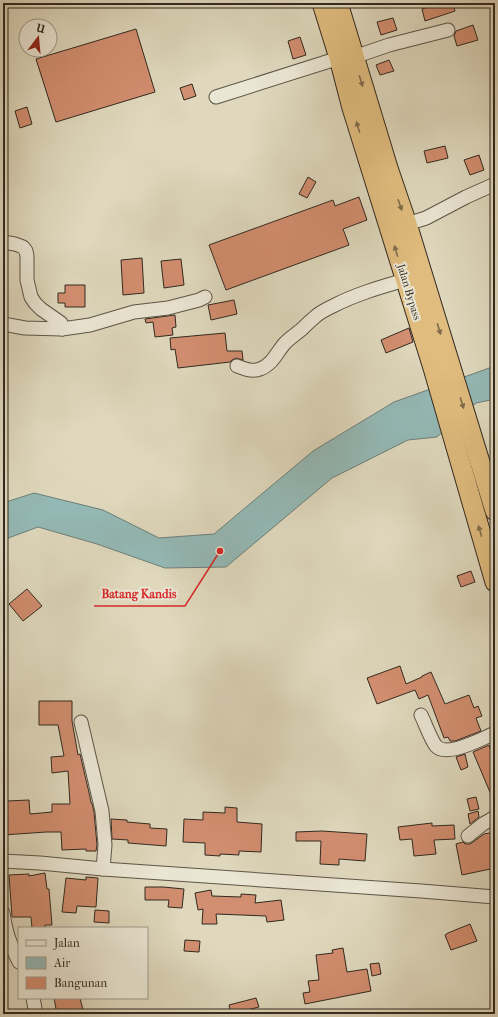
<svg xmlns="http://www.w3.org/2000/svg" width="498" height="1017" viewBox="0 0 498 1017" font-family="'IM FELL French Canon',serif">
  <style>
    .water { fill: #94b9b6; stroke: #6d7f7a }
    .building { fill: #d28e70; stroke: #322920 }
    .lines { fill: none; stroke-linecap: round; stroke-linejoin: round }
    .minor-casing { stroke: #5d5547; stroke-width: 15 }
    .highway-casing { stroke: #322920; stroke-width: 21 }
    .minor { stroke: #eae6d4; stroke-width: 13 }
    .highway { stroke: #e0bc7e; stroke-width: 19 }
    .oneway { fill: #806b4a }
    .labels { text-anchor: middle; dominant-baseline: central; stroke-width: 4; stroke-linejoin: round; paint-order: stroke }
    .street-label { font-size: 11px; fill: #322920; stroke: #eae6d4 }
    .leader { fill: none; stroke: #d62828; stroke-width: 1.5 }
    .callout-dot { fill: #d62828; stroke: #eae6d4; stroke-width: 1.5 }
    .callout-label { font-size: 12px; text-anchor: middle; font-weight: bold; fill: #d62828; stroke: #eae6d4; stroke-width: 4; stroke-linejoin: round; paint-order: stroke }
  </style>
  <rect width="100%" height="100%" fill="#dfd8bd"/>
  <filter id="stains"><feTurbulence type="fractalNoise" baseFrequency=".005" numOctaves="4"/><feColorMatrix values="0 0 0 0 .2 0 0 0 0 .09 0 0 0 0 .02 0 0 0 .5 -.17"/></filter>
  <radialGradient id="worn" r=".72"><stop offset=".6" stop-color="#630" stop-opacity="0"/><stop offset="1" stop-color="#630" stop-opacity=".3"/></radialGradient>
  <!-- water -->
  <polygon class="water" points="495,366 495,399 476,403 437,437 408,440 332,478 226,567 165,568 97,544 38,527 3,540 3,503 34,493 103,510 159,538 214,534 313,451 394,402"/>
  <!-- building -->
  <g class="building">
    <polygon points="434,3 453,3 455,11 425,21 422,9 434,5"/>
    <polygon points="393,18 397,30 381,35 377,22"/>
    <polygon points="473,25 478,40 457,46 454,36 456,31"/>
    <polygon points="136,29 155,92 56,122 36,59"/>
    <polygon points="300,37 306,55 293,59 288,41"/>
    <polygon points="389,60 394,71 380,75 376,65"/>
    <polygon points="192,84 196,96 184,100 180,88"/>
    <polygon points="27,107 32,124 20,128 15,111"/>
    <polygon points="445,146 448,158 427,163 424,151"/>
    <polygon points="479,155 484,170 470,175 464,160"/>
    <polygon points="308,177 316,182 307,198 299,194"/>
    <polygon points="359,197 367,220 343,229 349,245 226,290 209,245 333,200 335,206"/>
    <polygon points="142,258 144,293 123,295 121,260"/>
    <polygon points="181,259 184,285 164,288 161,261"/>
    <polygon points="65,285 85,285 85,307 65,307 65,303 58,303 58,293 65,293"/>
    <polygon points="234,300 237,314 211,320 208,305"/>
    <polygon points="175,315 176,327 172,328 173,335 155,337 153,322 146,323 145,319"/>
    <polygon points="409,328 413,342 386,353 381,340"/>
    <polygon points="225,333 227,351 242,351 243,360 236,358 232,360 230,362 178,368 175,349 171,350 170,338"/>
    <polygon points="471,571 475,582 461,587 457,576"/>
    <polygon points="27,589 42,606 23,621 9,604"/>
    <polygon points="400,666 406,684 422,677 422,676 431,672 445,704 469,695 474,708 478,706 482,716 476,718 481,731 455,741 450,741 448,737 444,738 428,695 419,699 415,690 377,704 367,678"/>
    <polygon points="39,701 72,701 72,721 78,755 80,754 90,797 91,803 92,803 94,812 97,845 96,851 86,851 86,849 62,850 61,832 46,832 3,835 3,803 7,803 7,801 29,800 30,814 52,812 52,804 70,804 68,771 52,773 51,757 64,756 58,725 39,725"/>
    <polygon points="489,745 495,762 495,804 473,752"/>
    <polygon points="465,754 468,767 461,770 456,757"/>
    <polygon points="476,797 479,809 470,811 467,799"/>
    <polygon points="225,807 237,808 237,822 262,824 261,852 239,851 239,855 220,854 220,856 205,855 205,843 183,842 184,819 203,820 203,812 225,813"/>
    <polygon points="478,811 479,817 470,824 468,814"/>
    <polygon points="111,819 127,820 127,822 150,824 150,828 167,829 166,846 128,843 128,840 112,839"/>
    <polygon points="432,823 432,826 454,825 455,839 434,840 436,854 414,856 412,839 400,840 398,827"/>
    <polygon points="322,831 367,834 365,861 339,859 339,865 320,864 321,841 296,841 296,832"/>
    <polygon points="495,832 495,868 462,875 456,844 463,842 465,844 470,844 473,842 484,834"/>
    <polygon points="45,873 47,889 49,889 52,925 45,925 45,928 32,928 31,917 12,917 9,875 29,874 29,876"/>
    <polygon points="86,877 98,878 96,907 77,906 76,913 62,912 66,878 86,880"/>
    <polygon points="145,887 163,887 184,889 182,908 168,907 169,900 145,900"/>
    <polygon points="211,890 212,896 241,897 241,894 256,895 255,903 281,900 284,920 267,922 266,916 216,914 217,924 202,924 203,909 198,910 195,893"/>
    <polygon points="95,910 109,911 109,923 94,922"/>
    <polygon points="470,924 477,941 451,950 445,935 448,933"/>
    <polygon points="185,940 200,941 199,952 184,951"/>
    <polygon points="343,948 347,972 367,969 371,991 305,1004 303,993 310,992 308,981 319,980 316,955 333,953 332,950"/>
    <polygon points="379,963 381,974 372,976 370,964"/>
    <polygon points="54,998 80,998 84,1014 57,1014"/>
    <polygon points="256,998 259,1007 231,1014 229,1005"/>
  </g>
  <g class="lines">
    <defs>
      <g id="minor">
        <polyline points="354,57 389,45 448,30"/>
        <polyline points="216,97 339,58"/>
        <polyline points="407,224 426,218 466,197 495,184"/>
        <polyline points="3,242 15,244 23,247 26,251 27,256 27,280 31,297 35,303 41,309 61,323 62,329"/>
        <polyline points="3,324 25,328 62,329 90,325 134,312 168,308 199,300 205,297"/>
        <path d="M237 366C245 369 252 372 260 369 273 364 277 352 285 343 290 338 296 334 302 329 306 325 310 321 315 317 320 312 327 309 333 306 356 294 381 287 405 280"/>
        <path d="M421 715C425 723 431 740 436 746 447 758 483 738 495 733"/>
        <polyline points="81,722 102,811 105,845 103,869"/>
        <polyline points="468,836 483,824 495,817"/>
        <polyline points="3,861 40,863 103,869 421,891 495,897"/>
        <path d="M3 913C6 933 10 944 19 962"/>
        <polyline points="33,998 36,1014"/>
      </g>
      <g id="highway">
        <polyline points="322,3 339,58 352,108 433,368 495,582"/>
        <polyline points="338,3 388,168 407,224 495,511"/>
      </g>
    </defs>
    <!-- minor casing -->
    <use href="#minor" class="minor-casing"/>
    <!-- highway casing -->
    <use href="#highway" class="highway-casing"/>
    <!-- minor -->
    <use href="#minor" class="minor"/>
    <!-- highway -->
    <use href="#highway" class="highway"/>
  </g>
  <!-- one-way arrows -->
  <defs><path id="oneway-solid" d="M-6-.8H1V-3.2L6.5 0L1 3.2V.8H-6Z"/></defs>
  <g class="oneway">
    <use href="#oneway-solid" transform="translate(361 81) rotate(72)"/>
    <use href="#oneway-solid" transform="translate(358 127) rotate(-107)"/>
    <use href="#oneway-solid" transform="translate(400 205) rotate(71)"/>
    <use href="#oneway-solid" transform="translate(396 251) rotate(-106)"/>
    <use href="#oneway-solid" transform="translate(439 329) rotate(73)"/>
    <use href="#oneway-solid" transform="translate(462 403) rotate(73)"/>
    <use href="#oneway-solid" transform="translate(480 531) rotate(-106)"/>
  </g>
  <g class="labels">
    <!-- street labels -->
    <g class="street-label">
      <text transform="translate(409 292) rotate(73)">Jalan Bypass</text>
    </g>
  </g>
  <!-- callouts -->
  <path class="leader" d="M220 551L185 606H94"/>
  <circle class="callout-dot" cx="220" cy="551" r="4"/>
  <g class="callout-label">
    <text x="139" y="598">Batang Kandis</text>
  </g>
  <!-- margin -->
  <rect width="498" height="1017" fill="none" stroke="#dfd8bd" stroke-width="16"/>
  <rect x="4" y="4" width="490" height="1009" fill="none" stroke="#322920" stroke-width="2"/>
  <rect x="8" y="8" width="482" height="1001" fill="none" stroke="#322920"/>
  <!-- legend -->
  <rect x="18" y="927" width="130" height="72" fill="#eae6d4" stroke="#a09a8c"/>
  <rect x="26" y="940" width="20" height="6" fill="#eae6d4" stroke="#a09a8c"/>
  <text x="54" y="947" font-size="12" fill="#322920">Jalan</text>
  <rect x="26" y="957" width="20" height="12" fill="#94b9b6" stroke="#a09a8c"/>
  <text x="54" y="967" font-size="12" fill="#322920">Air</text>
  <rect x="26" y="977" width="20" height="12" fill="#d28e70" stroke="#a09a8c"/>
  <text x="54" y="987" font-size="12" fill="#322920">Bangunan</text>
  <!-- north arrow -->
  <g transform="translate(38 38) rotate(16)"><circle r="19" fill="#eae6d4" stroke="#a09a8c"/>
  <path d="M0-3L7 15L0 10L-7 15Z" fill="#8f2418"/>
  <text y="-6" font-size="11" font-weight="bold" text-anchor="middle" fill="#322920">U</text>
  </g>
  <rect width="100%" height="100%" filter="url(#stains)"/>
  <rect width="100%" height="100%" fill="url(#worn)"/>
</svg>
